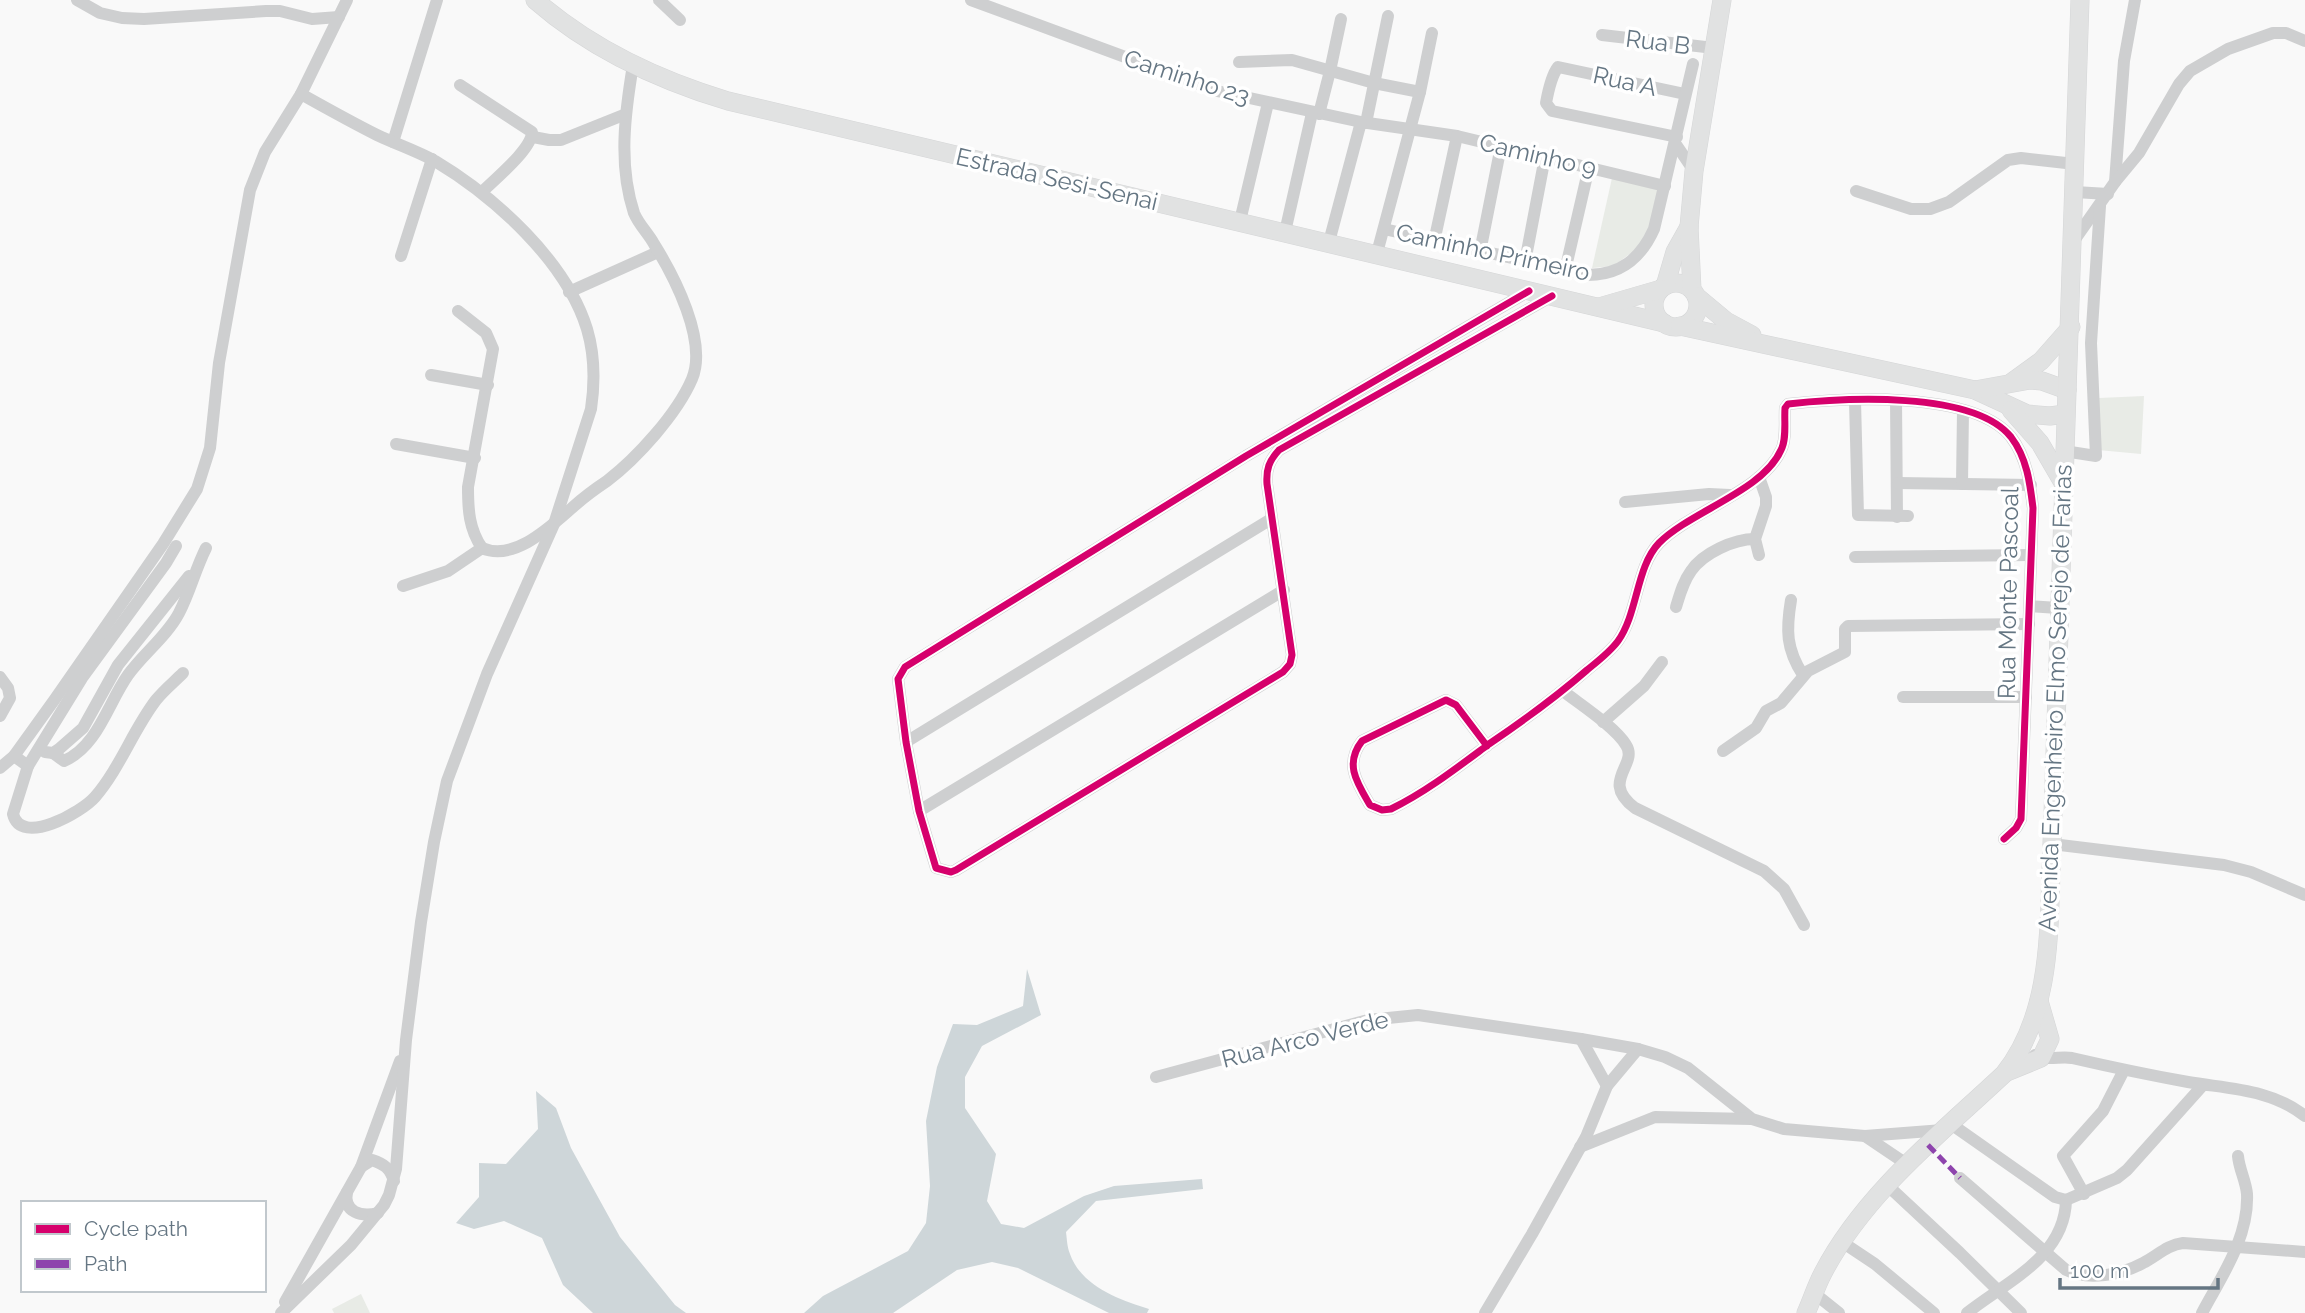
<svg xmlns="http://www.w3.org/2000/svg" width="2305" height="1313" viewBox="0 0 2305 1313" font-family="Raleway,sans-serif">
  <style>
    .green { fill: #e8ebe6 }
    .water { fill: #ced6d9 }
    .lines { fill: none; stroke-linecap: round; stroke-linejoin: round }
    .secondary-casing { stroke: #d5d6d7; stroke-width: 19 }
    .street { stroke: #cecfd0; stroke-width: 12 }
    .secondary { stroke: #e1e2e2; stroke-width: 18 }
    .quiet { stroke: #8e44ad; stroke-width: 5; stroke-dasharray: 10 5; stroke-linecap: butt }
    .cycleway-casing { stroke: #fff; stroke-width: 11 }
    .cycleway { stroke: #d6006c; stroke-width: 7 }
    .labels { text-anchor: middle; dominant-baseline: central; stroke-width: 7; stroke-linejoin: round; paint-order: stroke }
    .street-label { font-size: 24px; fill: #657683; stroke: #fff }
  </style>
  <rect width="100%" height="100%" fill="#f9f9f9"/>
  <!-- green -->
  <g class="green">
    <polygon points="1612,178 1661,189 1645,243 1613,266 1592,268"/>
    <polygon points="2144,396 2141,454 2098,450 2099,398"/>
    <polygon points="361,1294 370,1313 334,1313 332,1309"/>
  </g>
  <!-- water -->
  <g class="water">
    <path d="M1027 969 1041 1015 982 1046 965 1077V1108L996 1154 987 1201 1001 1224 1024 1228 1084 1196 1114 1186 1202 1179 1203 1189 1096 1201 1066 1232C1067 1239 1067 1247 1070 1254 1081 1286 1120 1300 1149 1309L1147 1313H1109L1018 1268 992 1262 957 1270 893 1313H804L823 1296 908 1251 926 1223 930 1186 926 1121 937 1067 953 1024 977 1025 1023 1006Z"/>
    <polygon points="536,1091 556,1108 571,1148 620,1237 675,1305 686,1313 593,1313 563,1285 542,1238 504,1221 474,1229 456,1223 479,1197 479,1163 506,1164 538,1129"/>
  </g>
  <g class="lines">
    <defs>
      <g id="secondary">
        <path d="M535 0C590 48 658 80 728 101L1664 323"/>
        <circle cx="1676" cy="305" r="22"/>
        <polyline points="1665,286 1675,252 1689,227"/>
        <polyline points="1692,290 1689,227 1694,171 1722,0"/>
        <polyline points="1696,296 1726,321 1752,335"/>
        <polyline points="1599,307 1661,289"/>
        <polyline points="1680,326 1975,390 2027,414 2050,416 2065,414"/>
        <polyline points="2012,382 2041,361 2071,327"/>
        <polyline points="1975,390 2030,380 2042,381 2067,390"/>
        <polyline points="2011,410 2040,443 2062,481"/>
        <polyline points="2007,1072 2041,1058 2050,1039 2039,1001"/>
        <path d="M1806 1313C1812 1300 1816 1286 1823 1273 1864 1194 1940 1134 2004 1074 2055 1010 2048 921 2052 844L2080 0"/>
      </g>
    </defs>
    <!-- secondary casing -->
    <use href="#secondary" class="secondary-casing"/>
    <!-- street -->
    <g class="street">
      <polyline points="77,0 100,13 122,18 144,19 266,11 280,11 312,19 339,17"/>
      <polyline points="659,0 680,20"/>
      <polyline points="971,0 1217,91 1361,122 1457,136 1665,186"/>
      <polyline points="1602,35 1714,48"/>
      <polyline points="1239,62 1292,60 1374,83 1420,92"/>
      <path d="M460 85 532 132C532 149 495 179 482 192"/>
      <polyline points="1319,114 1330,71 1341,19"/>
      <polyline points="1366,123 1388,16"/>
      <polyline points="533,137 549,140 561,140 626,114"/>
      <path d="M1677 137 1552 111 1546 103C1548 92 1551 76 1558 67L1685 94"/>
      <polyline points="393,142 437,0"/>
      <polyline points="1675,143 1694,171"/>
      <polyline points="2115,182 2124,61 2135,0"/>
      <polyline points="1856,191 1911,209 1930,209 1949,202 2008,160 2021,158 2075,164"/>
      <polyline points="2075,192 2108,194"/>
      <polyline points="1240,221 1268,103"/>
      <path d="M1384 229 1588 275C1621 275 1641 258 1654 229L1693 64"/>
      <polyline points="1285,232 1312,113"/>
      <polyline points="1329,242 1361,122"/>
      <polyline points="1434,242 1457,136"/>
      <polyline points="2073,242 2115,182 2139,153 2179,84 2190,71 2228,49 2273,33 2286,33 2305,41"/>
      <polyline points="1480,252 1501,146"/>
      <polyline points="1377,253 1420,92 1432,33"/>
      <polyline points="401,256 432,159"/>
      <polyline points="1525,262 1545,157"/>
      <polyline points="1565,271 1589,167"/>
      <path d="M1529 291 1246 456 905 667 898 679 906 742 919 811 936 868 951 872 956 870 1283 672 1290 664 1292 655 1267 484C1266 469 1269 461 1279 450L1552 296"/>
      <polyline points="569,292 658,252"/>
      <path d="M458 311 486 333 493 349 468 487C468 510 469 529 482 548"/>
      <polyline points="431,375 488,385"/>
      <polyline points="1896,400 1897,517"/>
      <polyline points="1855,401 1858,515 1908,516"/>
      <polyline points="396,444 475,458"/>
      <polyline points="2064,451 2096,456 2091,343 2100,206"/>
      <polyline points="1898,483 2031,485"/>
      <polyline points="1962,484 1963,410"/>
      <polyline points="1625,502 1709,494 1730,495"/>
      <polyline points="1759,555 1755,539 1766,506 1766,497 1759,477"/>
      <polyline points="1855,557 2031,555"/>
      <path d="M403 586 448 571 482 548C514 562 550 527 573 507 584 497 595 489 607 481 637 458 677 414 692 379 708 341 674 276 654 244 648 233 639 225 634 213 618 165 625 113 633 65"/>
      <path d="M1791 600C1786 630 1786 649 1803 675"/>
      <polyline points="2030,606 2058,608"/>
      <path d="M1676 607C1680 594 1683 582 1691 571 1703 553 1734 539 1755 539"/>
      <path d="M1563 691C1581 705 1615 727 1626 745 1639 765 1599 781 1635 808L1764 871 1784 889 1804 925"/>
      <polyline points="1903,697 2026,697"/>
      <polyline points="0,716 10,698 8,688 0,677"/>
      <polyline points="1603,722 1644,686 1662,662"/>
      <polyline points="906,742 1271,519"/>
      <path d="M1487 746 1456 705 1446 700 1362 741C1344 764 1357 783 1370 805L1382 810 1391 809C1426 792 1458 767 1489 744 1523 721 1556 697 1587 670 1598 661 1610 652 1618 641 1638 613 1636 567 1659 543 1691 511 1763 491 1781 450 1787 439 1784 421 1785 408L1788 404C1843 398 1973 390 2011 437 2027 458 2030 483 2033 508L2021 819 2016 828 2004 839"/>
      <polyline points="1723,751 1756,728 1766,711 1781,703 1808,671 1845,652 1845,629 1848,626 2029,624"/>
      <polyline points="45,752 53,753 59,749 83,728 118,665 189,576"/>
      <path d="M53 753 64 761C98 746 108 703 128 675 143 654 167 636 179 613 190 592 195 570 206 548"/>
      <path d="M14 756 28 766 13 814C21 847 82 812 95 797 120 768 133 730 156 700 164 690 174 682 183 673"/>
      <polyline points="28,766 82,678 166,563 176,546"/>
      <polyline points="0,768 14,756 55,699 163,544 197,489 210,448 219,363 250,190 265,152 301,94 347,0"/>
      <polyline points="919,811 1284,590"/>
      <polyline points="2052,844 2224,865 2251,872 2305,895"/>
      <polyline points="1581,1039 1607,1086"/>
      <path d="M2035 1055C2047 1061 2060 1056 2072 1058 2111 1067 2149 1075 2188 1082 2229 1089 2271 1089 2305 1116"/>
      <polyline points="1156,1077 1368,1020 1418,1015 1581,1039 1638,1049 1665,1057 1688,1068 1752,1119 1784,1129 1865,1136 1943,1130"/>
      <polyline points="1951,1124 2055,1197 2066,1200"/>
      <polyline points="1865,1136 1908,1165"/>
      <polyline points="1580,1147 1655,1117 1751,1119"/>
      <path d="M361 1167 372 1160C384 1164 390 1168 394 1181"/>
      <path d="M1960 1178 2066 1270C2088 1281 2121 1275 2143 1263 2157 1256 2167 1245 2183 1243L2305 1252"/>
      <polyline points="1887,1185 1960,1253 2021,1313"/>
      <path d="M347 1192C343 1213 362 1217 378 1213"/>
      <polyline points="2084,1194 2063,1156 2103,1111 2124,1070"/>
      <polyline points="2066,1200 2117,1178 2127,1170 2203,1085"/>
      <polyline points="1842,1242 1875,1264 1934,1313"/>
      <polyline points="1814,1293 1839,1313"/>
      <polyline points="285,1302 361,1167 400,1061"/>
      <path d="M281 1313 351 1245 384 1205 389 1195 396 1169 406 1040 421 922 434 842 447 781 487 674 554 524 591 409C595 382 595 356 587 329 566 261 495 197 435 161 417 151 396 144 377 135 351 122 326 108 301 94"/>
      <polyline points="1485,1313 1532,1234 1586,1137 1607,1086 1638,1049"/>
      <path d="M1967 1313C2006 1282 2065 1257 2066 1200"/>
      <path d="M2202 1313C2221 1277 2249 1238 2247 1194 2246 1181 2239 1169 2238 1156"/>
    </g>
    <!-- secondary -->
    <use href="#secondary" class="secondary"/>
    <!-- quiet -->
    <polyline class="quiet" points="1928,1145 1960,1178"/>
    <defs>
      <g id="cycleway">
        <path d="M1529 291 1246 456 905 667 898 679 906 742 919 811 936 868 951 872 956 870 1283 672 1290 664 1292 655 1267 484C1266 469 1269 461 1279 450L1552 296"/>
        <path d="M1487 746 1456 705 1446 700 1362 741C1344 764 1357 783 1370 805L1382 810 1391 809C1426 792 1458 767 1489 744 1523 721 1556 697 1587 670 1598 661 1610 652 1618 641 1638 613 1636 567 1659 543 1691 511 1763 491 1781 450 1787 439 1784 421 1785 408L1788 404C1843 398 1973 390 2011 437 2027 458 2030 483 2033 508L2021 819 2016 828 2004 839"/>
      </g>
    </defs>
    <!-- cycleway casing -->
    <use href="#cycleway" class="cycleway-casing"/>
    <!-- cycleway -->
    <use href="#cycleway" class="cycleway"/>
  </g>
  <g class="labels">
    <!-- street labels -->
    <g class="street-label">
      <text transform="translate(1658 42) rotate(7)">Rua B</text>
      <text transform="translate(1187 77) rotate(18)">Caminho 23</text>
      <text transform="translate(1625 81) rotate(12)">Rua A</text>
      <text transform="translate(1538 155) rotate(13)">Caminho 9</text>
      <text transform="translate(1057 179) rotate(13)">Estrada Sesi-Senai</text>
      <text transform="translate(1493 252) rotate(12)">Caminho Primeiro</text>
      <text transform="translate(2008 593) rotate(-89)">Rua Monte Pascoal</text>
      <text transform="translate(2055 698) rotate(-88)">Avenida Engenheiro Elmo Serejo de Farias</text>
      <text transform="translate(1305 1039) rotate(-14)">Rua Arco Verde</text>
    </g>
  </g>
  <!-- legend -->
  <rect x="21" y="1201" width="245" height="91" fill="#ffffff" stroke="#c1c8cd" stroke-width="2"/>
  <rect x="35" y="1224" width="35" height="10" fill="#d6006c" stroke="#c1c8cd" stroke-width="2"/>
  <text x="84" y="1236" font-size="21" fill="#657683">Cycle path</text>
  <rect x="35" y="1259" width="35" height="10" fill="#8e44ad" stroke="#c1c8cd" stroke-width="2"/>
  <text x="84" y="1271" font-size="21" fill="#657683">Path</text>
  <!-- scale -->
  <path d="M2060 1278v10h158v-10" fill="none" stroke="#657683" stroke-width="3.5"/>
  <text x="2070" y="1278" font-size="21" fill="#657683" stroke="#ffffff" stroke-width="5" paint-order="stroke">100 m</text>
</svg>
